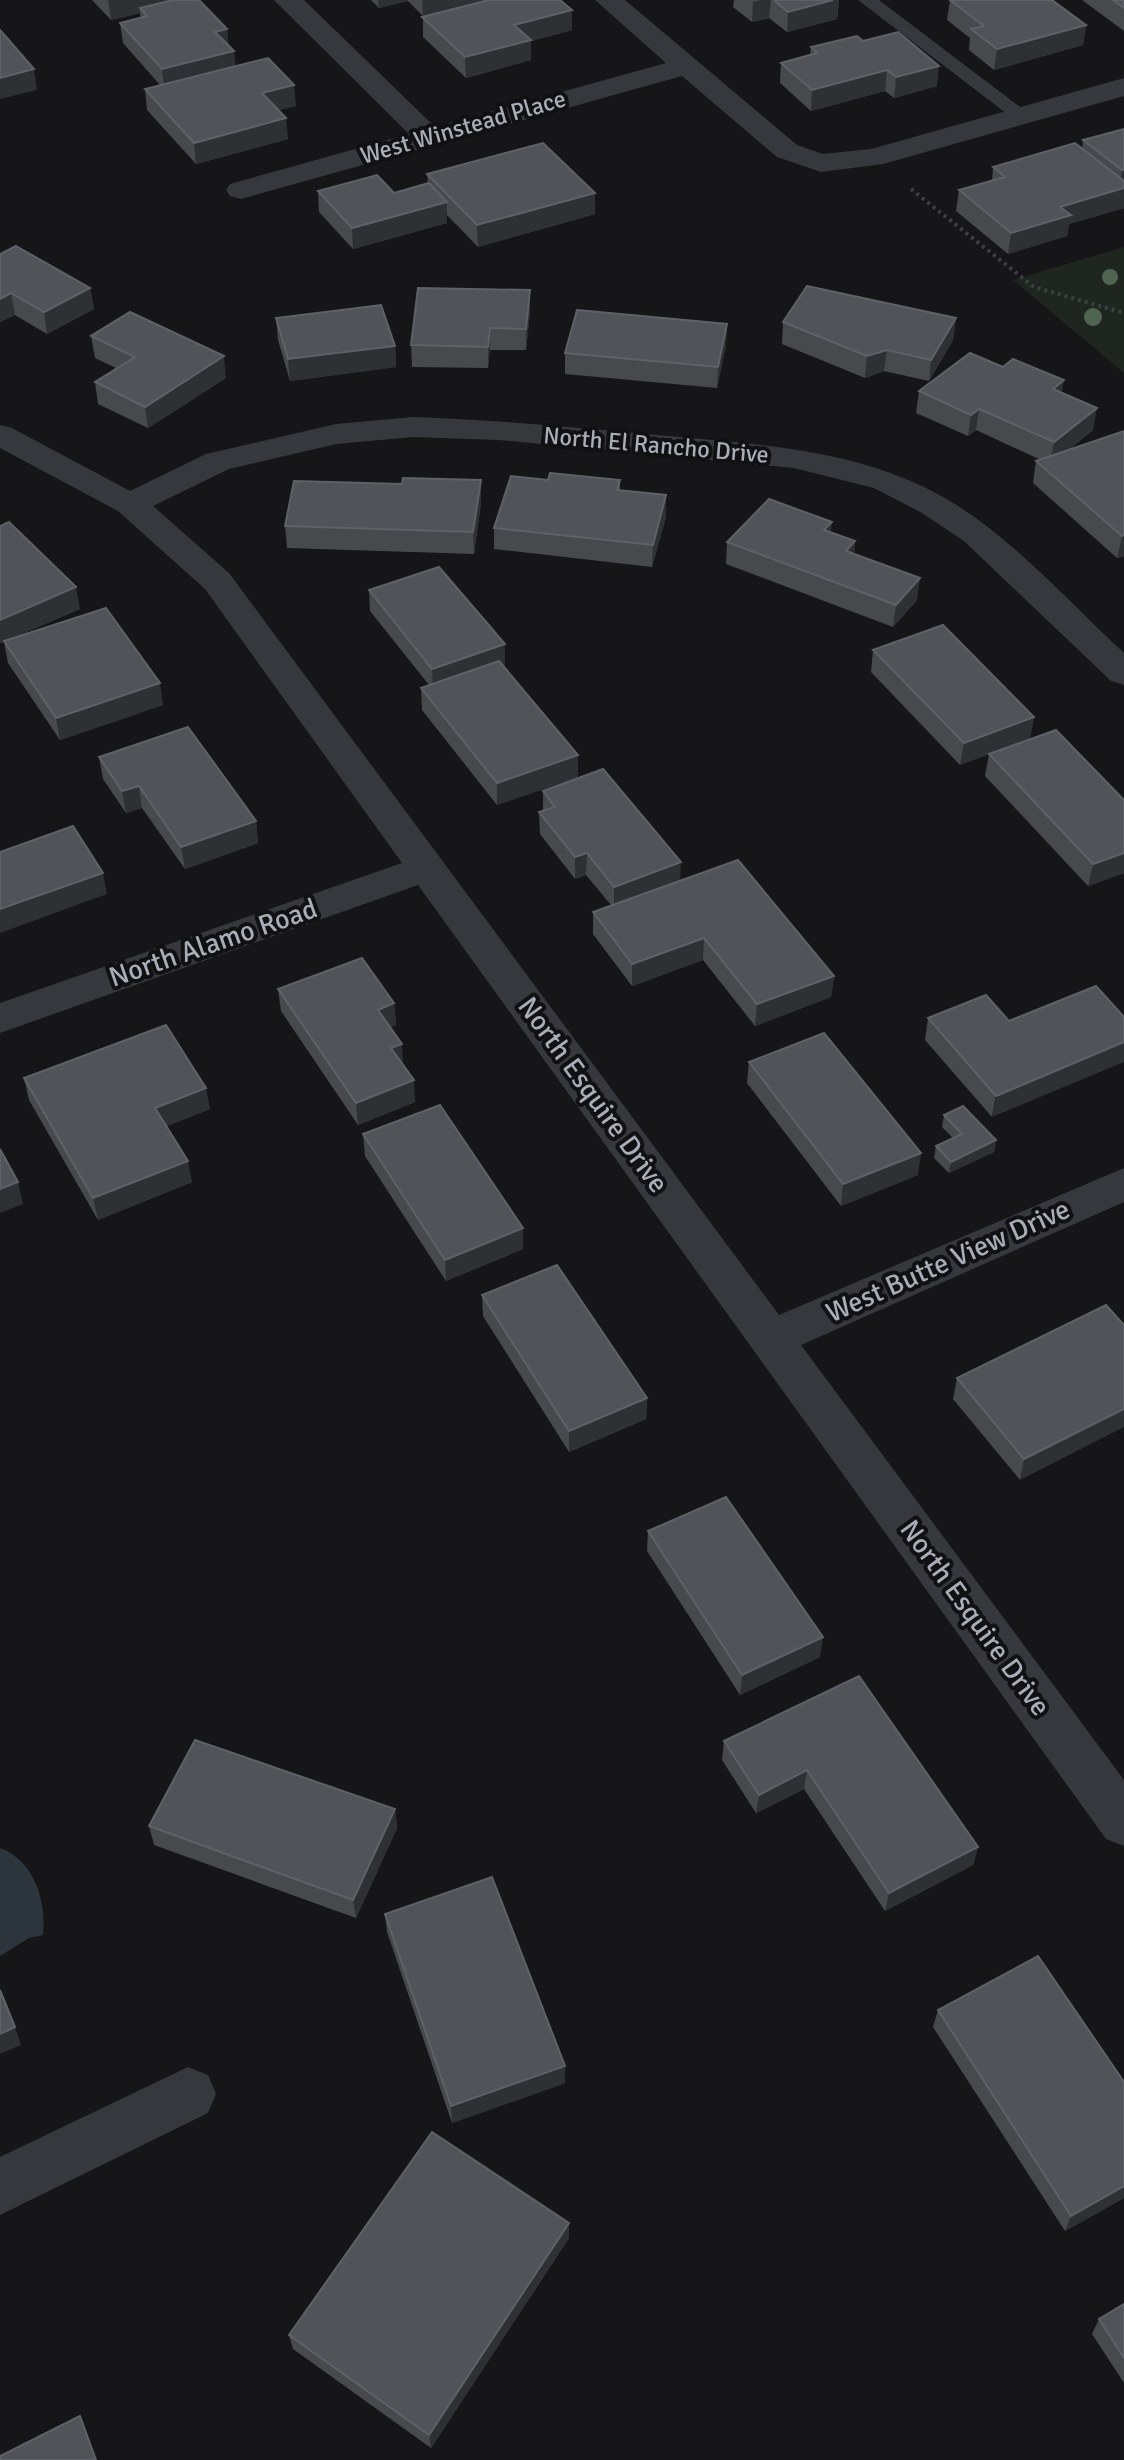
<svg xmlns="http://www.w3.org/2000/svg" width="1124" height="2460" viewBox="0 0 1124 2460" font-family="Signika,sans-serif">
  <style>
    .green { fill: #1e261f }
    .water { fill: #2c353c }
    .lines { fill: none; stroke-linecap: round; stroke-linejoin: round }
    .path { stroke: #3d3f44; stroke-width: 4; stroke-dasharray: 3 4; stroke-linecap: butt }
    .lane { fill: #37383d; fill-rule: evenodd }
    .street { fill: #37383d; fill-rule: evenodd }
    .tree { fill: #506452 }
    .wall { fill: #47494d }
    .shaded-wall { fill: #2f3033 }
    .building { fill: #525359; stroke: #5f6168; stroke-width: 2 }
    .labels { text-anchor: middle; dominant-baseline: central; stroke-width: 8; stroke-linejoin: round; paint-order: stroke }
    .far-street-label { font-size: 24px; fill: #a8adb8; stroke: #111113 }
    .street-label { font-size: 28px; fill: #a8adb8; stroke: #111113 }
  </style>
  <rect width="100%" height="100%" fill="#161618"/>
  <!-- green -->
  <polygon class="green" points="1124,247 1124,373 1013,280"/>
  <!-- water -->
  <path class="water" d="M0 1848C34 1860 47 1902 43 1935L29 1938 0 1956Z"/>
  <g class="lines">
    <!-- path -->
    <polyline class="path" points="911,189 1034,287 1124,313"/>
    <!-- lane -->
    <polygon class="lane" points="858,0 879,0 1032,116 1022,122 1015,120"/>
    <!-- street -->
    <g class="street">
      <polygon points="274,0 304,0 435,127 666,63 595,0 625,0 797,145 823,154 871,149 1124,78 1124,96 883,164 821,172 777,157 682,76 241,199 230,196 226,190 230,184 409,134"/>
      <path d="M413 417C494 420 575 427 656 435 754 444 857 448 945 498 1012 537 1067 600 1124 653V685L1111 681 964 541 922 513 874 488 794 468 499 440 413 437 336 444 229 469 153 506 229 573 779 1315 1124 1168V1202L801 1345 1124 1780V1846L1106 1839 418 885 0 1033V1003L402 863 205 589 118 511 0 448V425L12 428 130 491 206 454 336 424Z"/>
      <polygon points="188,2067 208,2075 216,2094 208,2113 0,2215 0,2157"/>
    </g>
  </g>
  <!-- trees -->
  <g class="tree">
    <circle cx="1110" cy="277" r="8"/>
    <circle cx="1093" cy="317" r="9"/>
  </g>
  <!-- wall -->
  <g class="wall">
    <polygon points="92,0 199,0 227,29 228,45 235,66 296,106 279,110 288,139 196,164 147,110 145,89 160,85 123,43 120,23 141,18 140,13 111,20"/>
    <polygon points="371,0 487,0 572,30 531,41 531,60 466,78 423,37 423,16 408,1 379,8"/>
    <polygon points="734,0 839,0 837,19 787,32 769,18 752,22 733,7"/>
    <polygon points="950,0 1086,25 1083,45 994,70 969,50 970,38 947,20"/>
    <polygon points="1082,0 1124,0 1124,31"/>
    <polygon points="863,41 937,86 894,98 885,91 811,111 780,83 781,63 810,55 811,47"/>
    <polygon points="1124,129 1124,208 1069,224 1067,236 1008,254 956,211 959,190 992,181 993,167 1082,149 1083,140"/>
    <polygon points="427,174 595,193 595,214 478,247 447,215 447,223 353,249 319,212 318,191 394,193 428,184"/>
    <polygon points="16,246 90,288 94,309 47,334 15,315 0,322"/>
    <polygon points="530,290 530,312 526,350 490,350 488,368 412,367 411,345"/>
    <polygon points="276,318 395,346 396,367 290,381 278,340"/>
    <polygon points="956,318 953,340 929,381 884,371 865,378 782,344 783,322"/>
    <polygon points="727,324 726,345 717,388 565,374 565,353"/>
    <polygon points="91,336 226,378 148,428 98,404 95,382 116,368 95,358"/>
    <polygon points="919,391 1062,393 1093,430 1067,451 1124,431 1124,556 1117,558 1033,483 1036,461 1041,460 976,430 968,436 916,413"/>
    <polygon points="548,480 620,480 620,490 666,495 666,517 652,567 494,549 494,528"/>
    <polygon points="481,502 474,554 287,548 285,526"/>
    <polygon points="0,526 80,609 10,639 163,705 60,740 8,663 4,642 0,643"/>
    <polygon points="831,533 855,541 854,554 917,600 893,627 726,564 727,542"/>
    <polygon points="369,590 505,666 504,667 578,755 578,777 497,805 422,710 421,688 429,685 370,611"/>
    <polygon points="873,650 1034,717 1030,738 996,751 1124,800 1124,873 1088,886 985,776 989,754 960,765 871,672"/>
    <polygon points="99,757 256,821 258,843 185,869 142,808 126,813 103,779"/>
    <polygon points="543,791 680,880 834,976 831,997 755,1026 703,960 632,986 593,934 593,912 611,905 586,875 575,879 540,834 539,812 543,811"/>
    <polygon points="278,989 394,1003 396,1025 390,1027 415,1102 358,1125 281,1011"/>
    <polygon points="928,1018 1009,1021 992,1117 925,1040"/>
    <polygon points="749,1062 918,1175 841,1206 747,1083"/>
    <polygon points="24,1078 210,1109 167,1126 192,1182 98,1220 29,1100"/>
    <polygon points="944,1115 996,1140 994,1152 949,1173 934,1158 936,1146 953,1138 942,1127"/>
    <polygon points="363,1134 523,1228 523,1249 446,1281 365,1156"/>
    <polygon points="482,1295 647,1398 646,1419 569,1452 483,1316"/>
    <polygon points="1106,1305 1020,1480 953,1399 957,1378"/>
    <polygon points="648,1531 820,1657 740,1695 647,1551"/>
    <polygon points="859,1676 978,1847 973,1865 885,1911 804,1789 756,1813 722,1760 724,1741"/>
    <polygon points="395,1809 397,1828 356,1918 154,1845 149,1826"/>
    <polygon points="385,1914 565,2083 452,2123 387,1932"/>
    <polygon points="938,2010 1124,2198 1065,2231 933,2027"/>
    <polygon points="569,2238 431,2448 293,2349 289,2335"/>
    <polygon points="1124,2304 1124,2383 1092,2334 1099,2319"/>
  </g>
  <!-- shaded-wall -->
  <g class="shaded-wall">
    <polygon points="108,0 186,0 140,8 140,13 111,20"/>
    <polygon points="378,0 408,0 408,1 379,8"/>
    <polygon points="422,0 487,0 423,16"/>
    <polygon points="761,0 771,0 769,18 752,22 753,2"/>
    <polygon points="833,0 839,0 837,19 787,32 788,12"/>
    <polygon points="572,10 572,30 531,41 531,60 466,78 465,57 514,25"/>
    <polygon points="1086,25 1083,45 994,70 997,49"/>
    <polygon points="227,29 229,49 215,32"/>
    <polygon points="234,51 236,71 164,89 162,69"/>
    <polygon points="939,66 937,86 894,98 896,77"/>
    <polygon points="34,69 37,90 0,99 0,78"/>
    <polygon points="887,70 885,91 811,111 812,90"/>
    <polygon points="294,85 296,106 264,114 262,93"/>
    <polygon points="286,118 288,139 196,164 194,143"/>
    <polygon points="1122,170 1124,170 1124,208 1069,224 1067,236 1008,254 1011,233 1060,207 1119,189"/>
    <polygon points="595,193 595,214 478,247 477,225"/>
    <polygon points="447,202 447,223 353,249 352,228"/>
    <polygon points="90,288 94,309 47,334 44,312"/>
    <polygon points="530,290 530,312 526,350 526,329"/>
    <polygon points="11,293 15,315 0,322 0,299"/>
    <polygon points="956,318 953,340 929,381 931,360"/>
    <polygon points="727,324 726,345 717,388 718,367"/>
    <polygon points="490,328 490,350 488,368 488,347"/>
    <polygon points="395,346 396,367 290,381 288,359"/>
    <polygon points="887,350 884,371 865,378 867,356"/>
    <polygon points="224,356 226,378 148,428 145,407"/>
    <polygon points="1064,380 1060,402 1053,389"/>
    <polygon points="1097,408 1093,430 1050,464 1054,442"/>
    <polygon points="979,409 976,430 968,436 971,415"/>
    <polygon points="481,480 481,502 474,554 473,532"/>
    <polygon points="666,495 666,517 652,567 653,545"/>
    <polygon points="832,522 830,544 824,530"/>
    <polygon points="1124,535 1124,556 1117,558 1122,536"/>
    <polygon points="855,541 853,563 846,551"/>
    <polygon points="920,578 917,600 893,627 896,605"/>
    <polygon points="76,587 80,609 0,643 0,620"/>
    <polygon points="505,644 505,666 433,691 432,669"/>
    <polygon points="160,683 163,705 60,740 56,718"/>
    <polygon points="1034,717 1030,738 960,765 964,743"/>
    <polygon points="578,755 578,777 497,805 497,783"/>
    <polygon points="139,786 142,808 126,813 122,791"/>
    <polygon points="256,821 258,843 185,869 181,847"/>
    <polygon points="587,853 586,875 575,879 575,857"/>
    <polygon points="1124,853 1124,873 1088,886 1093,864"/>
    <polygon points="681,862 680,884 614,909 614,887"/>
    <polygon points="103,873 107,894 0,933 0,909"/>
    <polygon points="704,938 703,960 632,986 632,964"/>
    <polygon points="834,976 831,997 755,1026 757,1004"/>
    <polygon points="394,1003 396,1025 379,1031 378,1010"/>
    <polygon points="1124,1042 1124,1062 992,1117 996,1096"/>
    <polygon points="402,1044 403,1065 391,1048"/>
    <polygon points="414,1080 415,1102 358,1125 356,1103"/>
    <polygon points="206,1088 210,1109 159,1129 155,1108"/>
    <polygon points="996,1140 994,1152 949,1173 951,1162"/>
    <polygon points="921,1153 918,1175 841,1206 843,1184"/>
    <polygon points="188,1161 192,1182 98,1220 93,1198"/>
    <polygon points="18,1182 23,1204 0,1213 0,1189"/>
    <polygon points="523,1228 523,1249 446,1281 445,1260"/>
    <polygon points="647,1398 646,1419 569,1452 569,1431"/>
    <polygon points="1124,1409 1124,1427 1020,1480 1024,1459"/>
    <polygon points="823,1637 820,1657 740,1695 742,1675"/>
    <polygon points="807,1770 804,1789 756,1813 759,1795"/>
    <polygon points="395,1809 397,1828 356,1918 353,1900"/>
    <polygon points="978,1847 973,1865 885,1911 889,1893"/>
    <polygon points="15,2027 21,2045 0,2054 0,2034"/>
    <polygon points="565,2066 565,2083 452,2123 451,2106"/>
    <polygon points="1124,2186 1124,2198 1065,2231 1071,2216"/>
    <polygon points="569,2223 569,2238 431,2448 429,2435"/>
  </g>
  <!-- building -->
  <g class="building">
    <polygon points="173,0 199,0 227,29 215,32 234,51 162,69 120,23 147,16 140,8"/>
    <polygon points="489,0 560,0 572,10 514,25 531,40 465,57 422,17"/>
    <polygon points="774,0 833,0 788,12"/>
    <polygon points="950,0 1052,0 1086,25 997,49 971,29 984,26"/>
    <polygon points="1113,0 1124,0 1124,8"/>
    <polygon points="0,30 34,69 0,78"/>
    <polygon points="898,32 939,66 896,77 887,70 812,90 781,63 817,53 811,47 857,36 863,41"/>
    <polygon points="268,58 294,85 262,93 286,118 194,143 145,89"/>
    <polygon points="1124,129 1124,170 1122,170 1083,140"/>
    <polygon points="543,143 595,193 477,225 427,174"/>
    <polygon points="1075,143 1124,181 1124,188 1060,207 1071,215 1011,233 959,190 1005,177 993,167"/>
    <polygon points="377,175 394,193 429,183 447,202 352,228 318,191"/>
    <polygon points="16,246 90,288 44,312 11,293 0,299 0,254"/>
    <polygon points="807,286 956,318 931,360 887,350 867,356 783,322"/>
    <polygon points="418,288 530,290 526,329 490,328 488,347 411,345"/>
    <polygon points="381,305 395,346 288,359 276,318"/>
    <polygon points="577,310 727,324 718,367 565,353"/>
    <polygon points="130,312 224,356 145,407 95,382 135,357 91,336"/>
    <polygon points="970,353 1003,367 1013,359 1064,380 1053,389 1097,408 1054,442 979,409 971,415 919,391"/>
    <polygon points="1124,431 1124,535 1122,536 1036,461"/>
    <polygon points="550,473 620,480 617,490 666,495 653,545 494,528 511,476 548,480"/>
    <polygon points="403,478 481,480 473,532 285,526 294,481 402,484"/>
    <polygon points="769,499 832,522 824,530 855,541 846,551 920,578 896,605 727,542"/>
    <polygon points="9,522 76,587 0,620 0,526"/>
    <polygon points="439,567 505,644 432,669 369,590"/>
    <polygon points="106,608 160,683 56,718 4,641"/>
    <polygon points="943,625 1034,717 964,743 873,650"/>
    <polygon points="499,661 578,755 497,783 421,688"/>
    <polygon points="188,727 256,821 181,847 139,786 122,791 99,757"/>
    <polygon points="1056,730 1124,800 1124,853 1093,864 989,754"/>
    <polygon points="603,769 681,862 614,887 587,853 575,857 539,812 555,807 543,791"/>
    <polygon points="73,826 103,873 0,909 0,852"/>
    <polygon points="738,860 834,976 757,1004 704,938 632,964 593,912"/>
    <polygon points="362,958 394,1003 378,1010 402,1044 391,1048 414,1080 356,1103 278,989"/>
    <polygon points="1096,986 1124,1017 1124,1042 996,1096 928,1018 986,995 1009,1021"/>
    <polygon points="166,1025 206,1088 155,1108 188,1161 93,1198 24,1078"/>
    <polygon points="824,1033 921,1153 843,1184 749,1062"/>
    <polygon points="440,1105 523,1228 445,1260 363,1134"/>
    <polygon points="963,1106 996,1140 951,1162 936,1146 962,1134 944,1115"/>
    <polygon points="0,1149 18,1182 0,1189"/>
    <polygon points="557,1265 647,1398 569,1431 482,1295"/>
    <polygon points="1106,1305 1124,1325 1124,1409 1024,1459 957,1378"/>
    <polygon points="726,1497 823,1637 742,1675 648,1531"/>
    <polygon points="859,1676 978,1847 889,1893 807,1770 759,1795 724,1741"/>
    <polygon points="195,1740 395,1809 353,1900 149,1826"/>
    <polygon points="492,1877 565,2066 451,2106 385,1914"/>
    <polygon points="1038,1956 1124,2082 1124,2186 1071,2216 938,2010"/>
    <polygon points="0,1990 15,2027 0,2034"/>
    <polygon points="432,2132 569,2223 429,2435 289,2335"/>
    <polygon points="1124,2304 1124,2358 1099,2319"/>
    <polygon points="80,2416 96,2460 0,2460 0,2456"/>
  </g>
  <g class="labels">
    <!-- far-street labels -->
    <g class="far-street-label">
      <text transform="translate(463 127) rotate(-16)">West Winstead Place</text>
      <text transform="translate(656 445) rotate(5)">North El Rancho Drive</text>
    </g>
    <!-- street labels -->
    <g class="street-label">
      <text transform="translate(213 943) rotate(-19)">North Alamo Road</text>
      <text transform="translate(593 1095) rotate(54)">North Esquire Drive</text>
      <text transform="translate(948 1261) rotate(-24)">West Butte View Drive</text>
      <text transform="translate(975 1618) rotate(54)">North Esquire Drive</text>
    </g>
  </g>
</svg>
